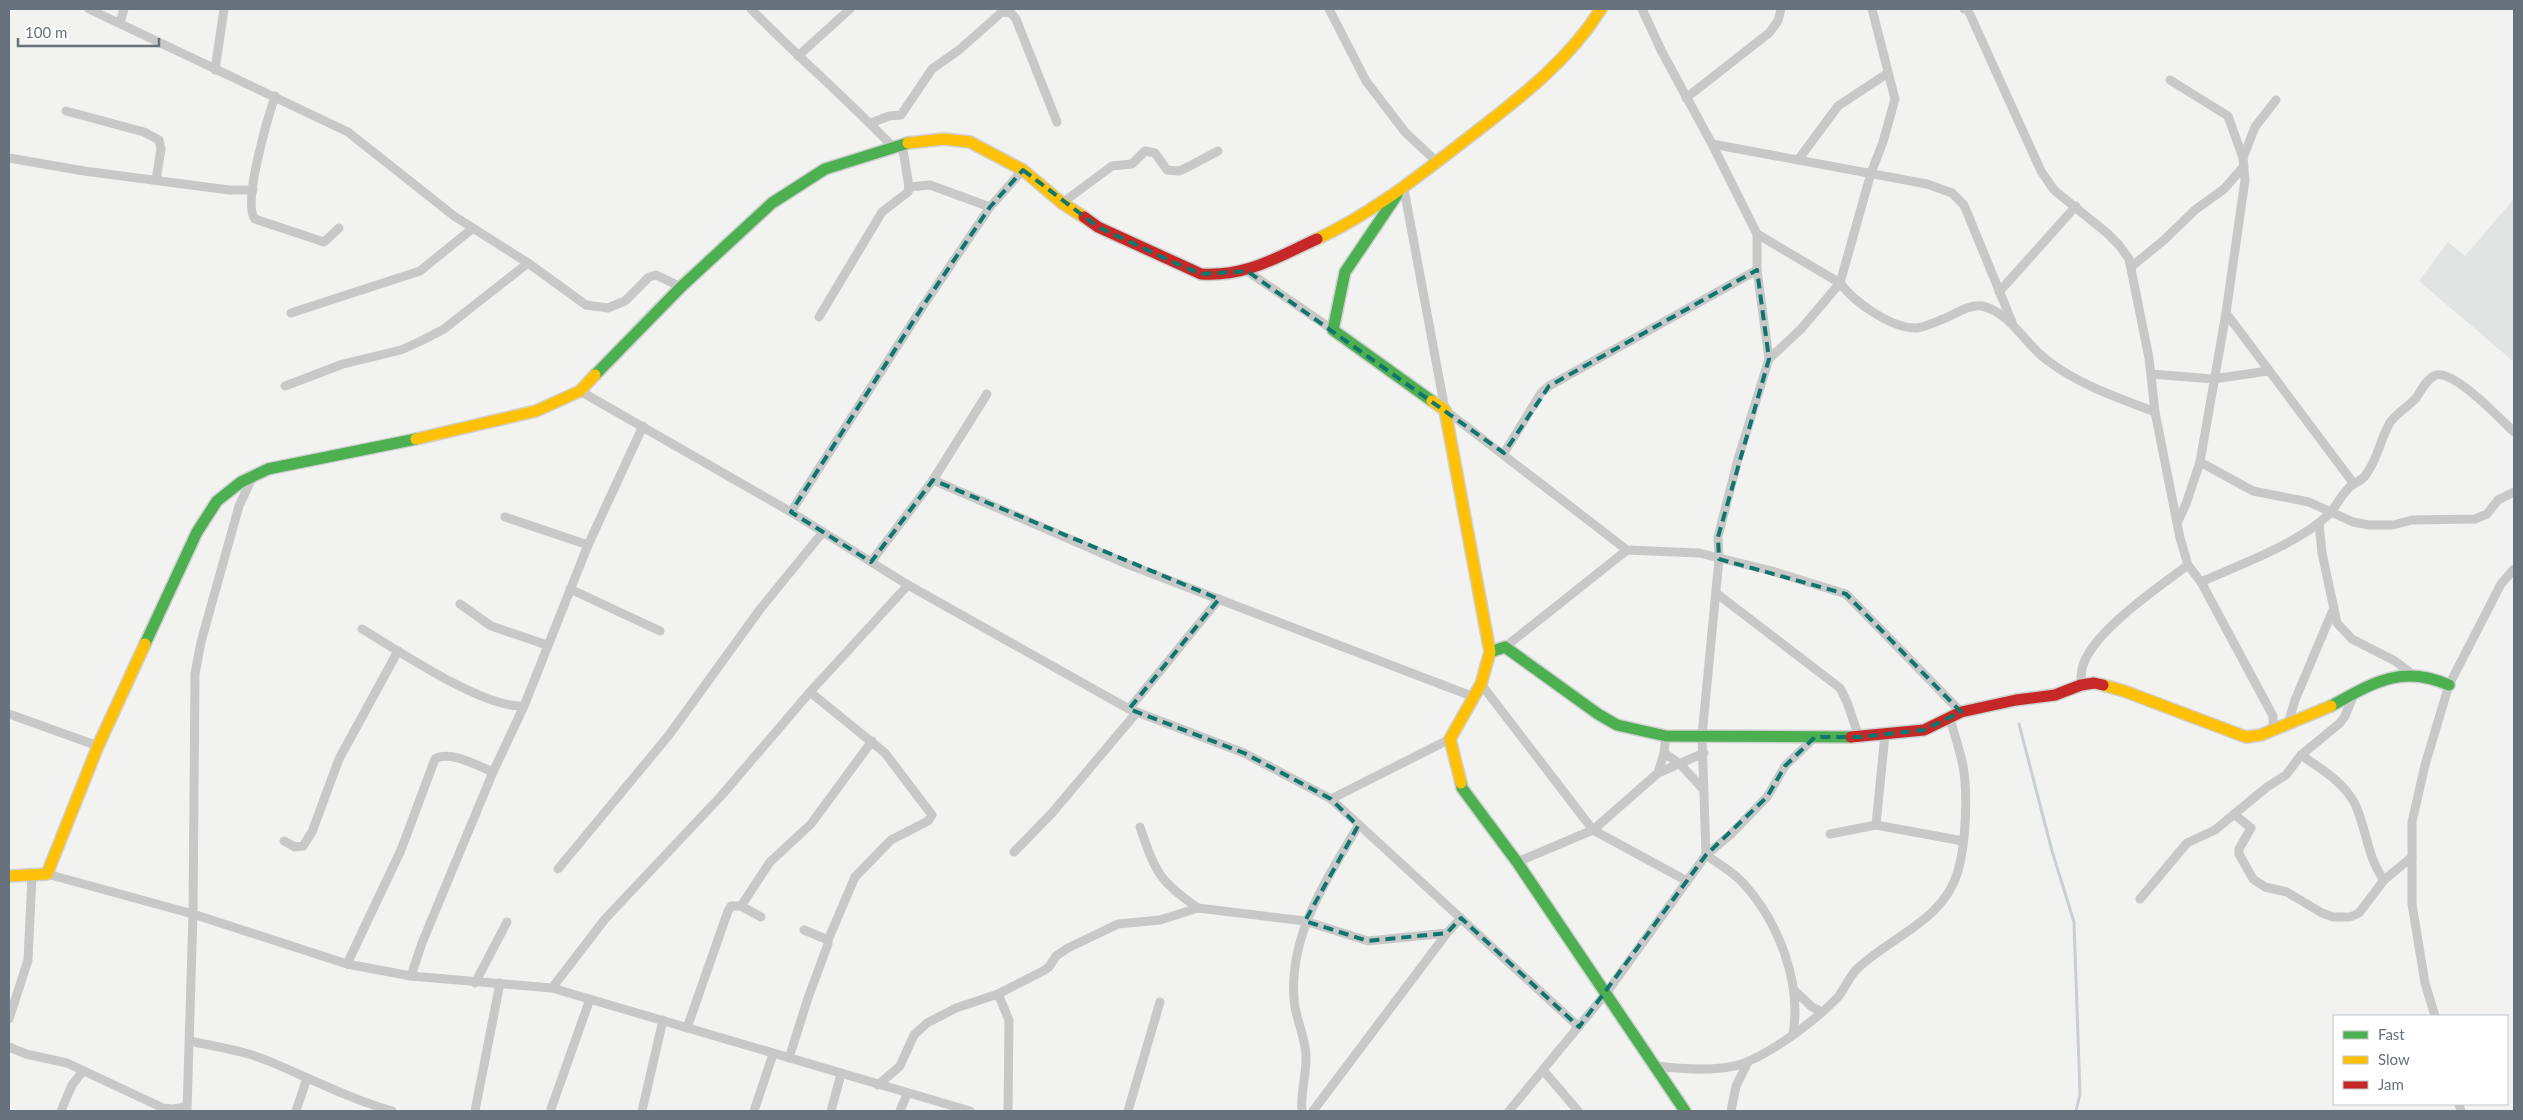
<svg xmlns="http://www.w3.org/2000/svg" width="2523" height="1120" viewBox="0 0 2523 1120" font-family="Lato,sans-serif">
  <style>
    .built { fill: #e2e4e3 }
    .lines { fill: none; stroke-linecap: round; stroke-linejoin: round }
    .stream { stroke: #c9cfd2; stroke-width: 3 }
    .fast-casing { stroke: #cfd0d0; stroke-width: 14 }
    .slow-casing { stroke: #cfd0d0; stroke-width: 14 }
    .jam-casing { stroke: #cfd0d0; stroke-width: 14 }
    .street { stroke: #c8c8c8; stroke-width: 9 }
    .fast { stroke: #4caf50; stroke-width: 11 }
    .slow { stroke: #ffc107; stroke-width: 11 }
    .jam { stroke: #c62828; stroke-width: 11 }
    .marked { fill: none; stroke: #0f766e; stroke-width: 4; stroke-dasharray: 10 6; stroke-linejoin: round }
  </style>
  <rect width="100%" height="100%" fill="#f2f3f1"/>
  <!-- built -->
  <polygon class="built" points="2514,199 2514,362 2419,281 2448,242 2465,256"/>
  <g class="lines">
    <!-- stream -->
    <polyline class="stream" points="2019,724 2052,851 2074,922 2080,1094 2076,1111"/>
    <defs>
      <g id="fast">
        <polyline points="1397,195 1345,272 1333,330 1432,401"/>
        <polyline points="595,375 681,287 772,203 825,169 908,143"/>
        <polyline points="145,644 197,532 217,501 241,482 268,469 416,439"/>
        <polyline points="1490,652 1505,647 1598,714 1617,725 1666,736 1851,737"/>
        <path d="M2331 706C2373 683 2401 664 2449 685"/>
        <polyline points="1461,783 1462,788 1517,862 1685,1111"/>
      </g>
      <g id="slow">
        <polyline points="908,143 944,139 970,142 1023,170 1062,203 1084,217"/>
        <path d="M1317 239C1373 213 1420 175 1468 138 1517 100 1568 62 1601 9"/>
        <polyline points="1432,401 1445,410 1490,652 1481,684 1450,739 1461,783"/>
        <polyline points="416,439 536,411 580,391 595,375"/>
        <polyline points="2103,685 2124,691 2246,737 2261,735 2331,706"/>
        <polyline points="9,876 47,874 98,746 145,644"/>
      </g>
      <g id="jam">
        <path d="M1084 217 1098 227 1201 274C1247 277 1277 257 1317 239"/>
        <polyline points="1851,737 1924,730 1961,712 2016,700 2055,695 2081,685 2094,683 2103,685"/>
      </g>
    </defs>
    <!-- fast casing -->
    <use href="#fast" class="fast-casing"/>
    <!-- slow casing -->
    <use href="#slow" class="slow-casing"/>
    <!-- jam casing -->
    <use href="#jam" class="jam-casing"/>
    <!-- street -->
    <g class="street">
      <polyline points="89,9 348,132 454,216 528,263 586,305 608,308 625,301 649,277 656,275 681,287"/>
      <path d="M751 9C797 56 847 99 893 147"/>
      <polyline points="1329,9 1366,81 1405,132 1437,162"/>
      <polyline points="1642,9 1662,52 1712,144 1757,234 1757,270 1769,359 1738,459 1718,537 1719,559 1702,736 1706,855"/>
      <polyline points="1964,9 1968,10 2041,171 2054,190 2107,233 2119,245 2129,259 2149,358 2155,412"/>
      <polyline points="120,23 124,9"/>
      <polyline points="798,56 850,9"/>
      <polyline points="215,70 224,9"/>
      <polyline points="2170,80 2228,116 2243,158 2245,180 2226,313 2200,462 2186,504 2178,521"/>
      <path d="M275 96C268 117 242 204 255 219L324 242 339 228"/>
      <polyline points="1686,98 1769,33 1778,21 1781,9"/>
      <polyline points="66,111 144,132 159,140 161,149 156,180"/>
      <polyline points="871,123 889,116 901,115 932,69 959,50 1002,12 1011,13 1016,19 1057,122"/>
      <polyline points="1712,144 1927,184 1952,193 1964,205 2012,322"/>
      <polyline points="9,158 84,171 229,190 253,190"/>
      <polyline points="2243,158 2255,127 2276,100"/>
      <polyline points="1798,160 1838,106 1888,73"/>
      <polyline points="909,187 930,185 990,207"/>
      <polyline points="1404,189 1445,410 1627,550"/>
      <polyline points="1062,203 1112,166 1132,164 1145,151 1155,153 1167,170 1179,171 1186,168 1218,151"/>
      <path d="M1757 234 1840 283C1854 302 1892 329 1917 328 1925 327 1936 322 1943 319 1954 315 1969 304 1982 306 2012 313 2025 345 2048 361 2080 385 2118 398 2155 412L2180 538 2188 565 2201 582 2273 716V729"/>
      <polyline points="2131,267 2164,240 2195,210 2224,189 2244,166"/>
      <polyline points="1247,271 1333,330"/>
      <polyline points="1999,292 2076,206"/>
      <polyline points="291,313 420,271 473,228"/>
      <polyline points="2226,313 2354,484"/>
      <polyline points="819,317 882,212 908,192 909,187 902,144"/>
      <polyline points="1769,359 1801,329 1840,283 1871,173 1883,142 1895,99 1872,9"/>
      <polyline points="2151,374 2213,379 2268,371"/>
      <polyline points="285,386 343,364 401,350 421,341 444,329 528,263"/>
      <polyline points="580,391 791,512 908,585 1129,709 1244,753 1331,799 1450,739"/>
      <polyline points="1504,453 1541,393 1549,386 1757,270"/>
      <polyline points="2200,462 2253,491 2309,502 2353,522 2369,525 2393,525 2412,520 2475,519 2487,514 2498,500 2514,492"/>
      <polyline points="933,480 987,394"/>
      <polyline points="791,512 923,306 990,207 1023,170"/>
      <polyline points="505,517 588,545"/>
      <polyline points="2319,523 2322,553 2337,623 2352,639 2395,661 2411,673"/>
      <polyline points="871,562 933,480 1127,564 1474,697"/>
      <path d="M2201 582C2239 565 2300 543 2329 514 2336 507 2340 497 2347 490 2351 484 2360 482 2365 476 2378 460 2380 438 2391 421 2398 412 2409 406 2416 398 2421 391 2427 378 2436 375 2455 370 2501 420 2514 432"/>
      <polyline points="570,589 660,631"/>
      <polyline points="1716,593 1840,688 1847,702 1859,737"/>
      <polyline points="460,604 491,626 547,645"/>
      <path d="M362 629C399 651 484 709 524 706"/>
      <polyline points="1505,647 1627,550 1699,553 1772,571 1846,594 1961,712"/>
      <polyline points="1481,684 1593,830 1687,881"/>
      <path d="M2081 685C2081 680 2081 674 2082 669 2089 634 2160 586 2188 565"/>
      <polyline points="810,692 885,753 932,815 928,821 891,840 855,877 828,940"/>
      <polyline points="1129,709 1219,599"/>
      <polyline points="9,714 98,746"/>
      <polyline points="2288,724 2295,700 2333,610"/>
      <polyline points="1664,753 1680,764 1702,788"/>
      <path d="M2301 755C2321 769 2344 782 2355 804 2367 830 2367 857 2384 880"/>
      <polyline points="1658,773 1664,753 1666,736"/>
      <polyline points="1331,799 1579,1027"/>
      <polyline points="2234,814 2251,828 2239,849 2239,854 2253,879 2265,887 2287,892 2322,913 2333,917 2350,917 2359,913 2384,880 2412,857"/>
      <polyline points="1876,825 1885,734"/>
      <path d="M1140 827C1156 873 1158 880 1198 908"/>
      <polyline points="1830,834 1876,825 1963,841"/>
      <polyline points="284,841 295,847 303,846 312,832 339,759 398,651"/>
      <polyline points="1014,852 1052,813 1137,712"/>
      <path d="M1706 855C1719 864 1733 872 1743 883 1778 921 1802 982 1793 1034"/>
      <polyline points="1517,862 1593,830 1658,773 1704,753"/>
      <polyline points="558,869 669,735 761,608 823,532"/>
      <polyline points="47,874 193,914 347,964 411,976 552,988 970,1111"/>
      <polyline points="2140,899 2187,843 2215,830 2267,787 2286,775 2301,755 2340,723 2345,716 2354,694"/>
      <polyline points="741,906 761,917"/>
      <path d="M347 964 401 850 435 759C451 750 478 766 493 772"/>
      <polyline points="411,976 422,943 493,772 524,706 588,545 643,426"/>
      <polyline points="475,983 507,922"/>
      <polyline points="552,988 605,919 721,796 810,692 908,585"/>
      <polyline points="1794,990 1812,1007 1822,1012"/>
      <polyline points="998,994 1009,1020 1008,1111"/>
      <polyline points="2435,1016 2425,983 2412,904 2412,822 2425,765 2449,685 2501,584 2514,569"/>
      <polyline points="9,1019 28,960 32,876"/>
      <polyline points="687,1028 728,911 731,906 741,906 770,862 811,824 872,741"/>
      <path d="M190 1041C217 1047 246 1051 271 1062 311 1079 350 1099 392 1111"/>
      <polyline points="9,1047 26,1054 67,1063 163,1108 173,1109 186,1107"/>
      <polyline points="789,1058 808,998 828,944 828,940 804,930"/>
      <path d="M1656 1066C1682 1069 1725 1073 1749 1061 1778 1048 1816 1020 1838 997 1845 988 1849 977 1857 969 1891 936 1944 921 1958 871 1966 843 1968 794 1963 766 1960 750 1954 734 1950 718"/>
      <polyline points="1543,1070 1578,1111"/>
      <polyline points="878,1085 900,1066 914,1035 927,1023 956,1008 998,994 1043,971 1049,967 1056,956 1068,948 1118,924 1160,920 1198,908 1305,921 1368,941 1447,933"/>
      <polyline points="2459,1104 2461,1111"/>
      <polyline points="551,1109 590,999"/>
      <polyline points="61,1111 72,1085 83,1071"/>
      <polyline points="187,1111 193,914 195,674 201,642 239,506 253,476"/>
      <polyline points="296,1111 307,1078"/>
      <polyline points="475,1111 500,983"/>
      <polyline points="642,1111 663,1020"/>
      <polyline points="754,1111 773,1054"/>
      <polyline points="831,1111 841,1074"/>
      <polyline points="900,1111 907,1094"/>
      <polyline points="1128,1111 1160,1002"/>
      <path d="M1302 1111C1300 1092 1307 1074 1306 1055 1305 1035 1295 1018 1294 999 1289 934 1327 879 1358 826"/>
      <polyline points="1313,1111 1447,933 1461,918"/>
      <polyline points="1509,1111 1607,992 1706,855 1730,835 1767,797 1785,766 1815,737"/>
      <polyline points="1731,1111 1736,1086 1748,1062"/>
    </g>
    <!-- fast -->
    <use href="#fast" class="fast"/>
    <!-- slow -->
    <use href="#slow" class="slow"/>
    <!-- jam -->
    <use href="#jam" class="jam"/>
  </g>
  <!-- marked area -->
  <path class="marked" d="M1023 170 1098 227 1173 262 1201 274 1247 271 1504 453 1549 386 1757 270 1769 359 1718 537 1719 559 1846 594 1961 712 1924 730 1859 737H1815L1785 766 1767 797 1706 855 1579 1027 1461 918 1447 933 1368 941 1305 921 1358 826 1331 799 1244 753 1129 709 1219 599 933 480 871 562 791 512 923 306 990 207Z"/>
  <!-- border -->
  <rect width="2523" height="1120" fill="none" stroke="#67727d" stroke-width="20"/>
  <!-- legend -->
  <rect x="2333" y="1015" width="175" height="90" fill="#ffffff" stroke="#c2c7cb"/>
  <rect x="2343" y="1031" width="25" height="8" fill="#4caf50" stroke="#c2c7cb"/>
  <text x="2378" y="1040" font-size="15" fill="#67727d">Fast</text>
  <rect x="2343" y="1056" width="25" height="8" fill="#ffc107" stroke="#c2c7cb"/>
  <text x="2378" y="1065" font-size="15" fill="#67727d">Slow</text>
  <rect x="2343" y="1081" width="25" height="8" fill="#c62828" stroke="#c2c7cb"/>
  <text x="2378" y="1090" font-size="15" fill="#67727d">Jam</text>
  <!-- scale -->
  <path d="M18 38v8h141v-8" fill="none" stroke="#67727d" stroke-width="2.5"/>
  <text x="25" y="38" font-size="15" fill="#67727d" stroke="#ffffff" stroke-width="4" paint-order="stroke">100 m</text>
</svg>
